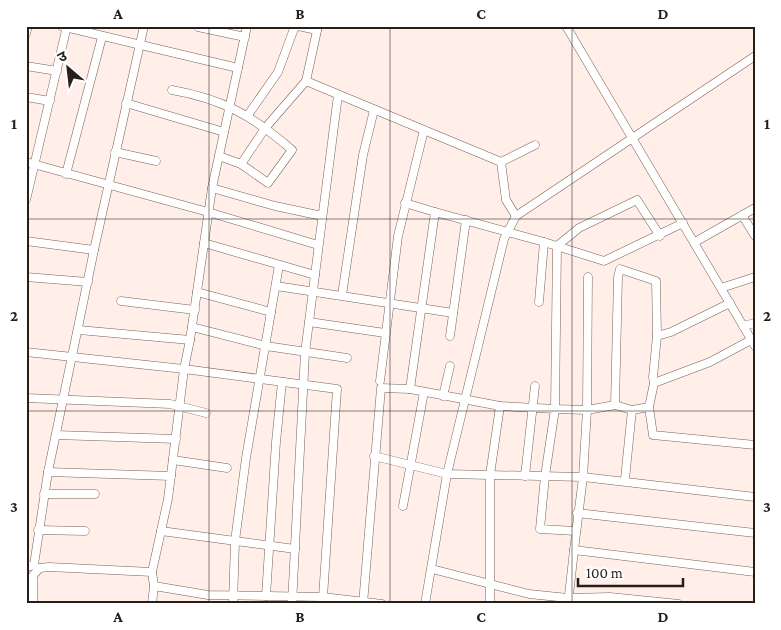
<svg xmlns="http://www.w3.org/2000/svg" width="781" height="630" viewBox="0 0 781 630" font-family="'Crimson Pro','Noto Sans Devanagari',serif">
  <style>
    .lines { fill: none; stroke-linecap: round; stroke-linejoin: round }
    .minor-casing { stroke: #786158; stroke-width: 9 }
    .minor { stroke: #fff; stroke-width: 8 }
    .grid { fill: none; stroke: #271e1a; stroke-width: 1; stroke-opacity: 0.55 }
    .neatline { fill: none; stroke: #271e1a; stroke-width: 2 }
    .grid-label { font-size: 16px; text-anchor: middle; font-weight: bold; fill: #271e1a }
  </style>
  <rect width="100%" height="100%" fill="#ffefe8"/>
  <g class="lines">
    <defs>
      <g id="minor">
        <polyline points="61,26 238,68"/>
        <polyline points="298,26 317,30"/>
        <polyline points="318,26 306,81 501,162 506,200 516,216"/>
        <polyline points="566,26 755,346"/>
        <polyline points="198,27 245,37"/>
        <polyline points="26,34 28,26"/>
        <polyline points="26,66 57,71"/>
        <path d="M172 90C223 99 253 116 292 150L268 183 241 164 219 156"/>
        <polyline points="26,97 50,101"/>
        <polyline points="126,103 224,132"/>
        <polyline points="248,115 278,72 295,26"/>
        <polyline points="115,152 156,161"/>
        <polyline points="26,162 208,212 318,245"/>
        <polyline points="501,162 535,145"/>
        <polyline points="241,164 266,127 306,81"/>
        <polyline points="66,174 102,37"/>
        <polyline points="212,188 275,206 322,216"/>
        <polyline points="26,200 67,26"/>
        <polyline points="405,203 435,212 410,389"/>
        <polyline points="435,212 544,242 604,261 683,223"/>
        <polyline points="742,215 755,236"/>
        <polyline points="26,241 94,250"/>
        <polyline points="695,242 755,208"/>
        <polyline points="204,243 315,275"/>
        <polyline points="26,277 88,282"/>
        <polyline points="588,277 587,410 583,477 574,550 755,572"/>
        <polyline points="276,286 453,313"/>
        <polyline points="721,288 755,277"/>
        <polyline points="197,292 271,312"/>
        <polyline points="342,295 363,155 374,110"/>
        <polyline points="121,301 195,310"/>
        <polyline points="539,302 544,242"/>
        <polyline points="309,322 385,333"/>
        <polyline points="743,326 755,323"/>
        <polyline points="192,327 266,346 347,358"/>
        <polyline points="79,330 190,340"/>
        <polyline points="450,336 466,220"/>
        <polyline points="657,336 671,332 730,303"/>
        <polyline points="26,352 184,369 337,389 323,597"/>
        <polyline points="380,381 398,236 424,130"/>
        <polyline points="654,383 710,362 751,340"/>
        <polyline points="443,396 450,366"/>
        <polyline points="26,398 170,404 206,413"/>
        <polyline points="615,405 618,277 620,269 656,281 657,336 653,377 654,383 649,407 653,435 755,445"/>
        <polyline points="632,410 615,405 587,410 555,409 557,246 579,228 637,200 660,236"/>
        <polyline points="56,435 176,439"/>
        <polyline points="374,456 447,474 583,477 755,497"/>
        <polyline points="173,460 227,468"/>
        <polyline points="48,472 171,476"/>
        <polyline points="525,476 535,386"/>
        <polyline points="625,479 632,410 649,407"/>
        <polyline points="44,494 95,494"/>
        <polyline points="403,506 424,392"/>
        <polyline points="577,513 755,533"/>
        <polyline points="38,530 85,531"/>
        <polyline points="161,531 295,549"/>
        <polyline points="26,567 34,565 48,472 94,250 144,26"/>
        <polyline points="432,569 529,594 568,598 610,597 679,604"/>
        <polyline points="154,586 208,595 323,597 382,604"/>
        <polyline points="266,596 276,442 282,382"/>
        <polyline points="33,604 33,575 40,568 49,567 152,572"/>
        <polyline points="152,604 154,586 152,572 168,499 184,369 190,340 212,188 247,26"/>
        <polyline points="233,604 235,541 246,458 279,265"/>
        <polyline points="292,604 305,353 338,95"/>
        <polyline points="363,604 381,388 410,389 500,406 555,409 545,476 540,529 576,531"/>
        <polyline points="425,604 447,474 504,239 516,216 755,56"/>
        <polyline points="490,604 490,475 500,406"/>
        <polyline points="568,604 574,550"/>
      </g>
    </defs>
    <!-- minor casing -->
    <use href="#minor" class="minor-casing"/>
    <!-- minor -->
    <use href="#minor" class="minor"/>
  </g>
  <!-- grid -->
  <path class="grid" d="M209 26V604M390 26V604M572 26V604M26 219H755M26 411H755"/>
  <!-- border -->
  <rect width="781" height="630" fill="none" stroke="#ffffff" stroke-width="55"/>
  <!-- north arrow -->
  <g transform="translate(68 68) rotate(332)" stroke="#ffffff" stroke-width="4" paint-order="stroke">
  <path d="M0-4L9 19L0 12L-9 19Z" fill="#271e1a"/>
  <text y="-8" font-size="14" font-weight="bold" text-anchor="middle" fill="#271e1a">उ</text>
  </g>
  <!-- scale -->
  <path d="M578 578v8h105v-8" fill="none" stroke="#271e1a" stroke-width="2.5"/>
  <text x="586" y="578" font-size="15" fill="#271e1a" stroke="#ffffff" stroke-width="4" paint-order="stroke">100 m</text>
  <rect x="28" y="28" width="726" height="574" class="neatline"/>
  <g class="grid-label">
    <text x="118" y="19">A</text>
    <text x="300" y="19">B</text>
    <text x="481" y="19">C</text>
    <text x="663" y="19">D</text>
    <text x="14" y="129">1</text>
    <text x="767" y="129">1</text>
    <text x="14" y="321">2</text>
    <text x="767" y="321">2</text>
    <text x="14" y="512">3</text>
    <text x="767" y="512">3</text>
    <text x="118" y="622">A</text>
    <text x="300" y="622">B</text>
    <text x="481" y="622">C</text>
    <text x="663" y="622">D</text>
  </g>
</svg>
